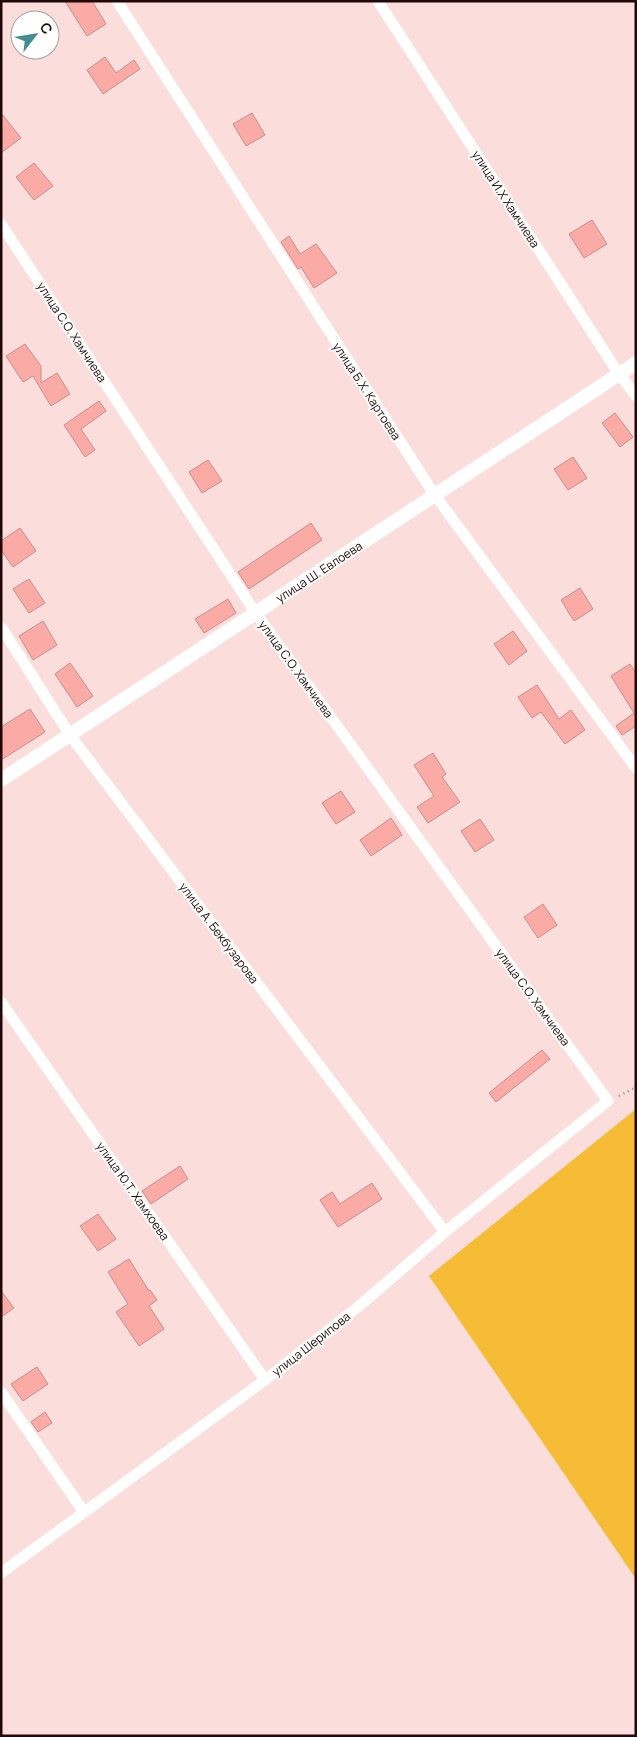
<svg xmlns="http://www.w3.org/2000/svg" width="637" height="1737" viewBox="0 0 637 1737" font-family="Manrope,sans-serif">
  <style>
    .green { fill: #f7bc35 }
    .building { fill: #faaba6; stroke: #cd8c88 }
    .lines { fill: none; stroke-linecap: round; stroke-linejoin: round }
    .path { stroke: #9e8482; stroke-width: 2.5; stroke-dasharray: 1 4; stroke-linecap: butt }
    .minor { stroke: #fff; stroke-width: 11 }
    .tertiary { stroke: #fff; stroke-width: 14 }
    .labels { text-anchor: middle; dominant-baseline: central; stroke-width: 4; stroke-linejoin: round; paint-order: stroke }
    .street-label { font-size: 12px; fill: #200908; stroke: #fff }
  </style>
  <rect width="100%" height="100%" fill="#fbdedc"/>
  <!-- green -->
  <polygon class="green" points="636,1109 636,1579 429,1276"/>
  <!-- building -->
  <g class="building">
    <polygon points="65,1 92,1 106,24 87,36"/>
    <polygon points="105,57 116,73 134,60 140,69 103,94 87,70"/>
    <polygon points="1,113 21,138 1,153"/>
    <polygon points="252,113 265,135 246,146 233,124"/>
    <polygon points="34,163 53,186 34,200 16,177"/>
    <polygon points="592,220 607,244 584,258 569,234"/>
    <polygon points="289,236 300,254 316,244 337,273 314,288 301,267 298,269 281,242"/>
    <polygon points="25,344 41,366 41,383 57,373 70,394 51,406 33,376 23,382 6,356"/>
    <polygon points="99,401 106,411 81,429 95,450 85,457 64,425"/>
    <polygon points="615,413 633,437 620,447 602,423"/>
    <polygon points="573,457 587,478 568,490 554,469"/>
    <polygon points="208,460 222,481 202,493 189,472"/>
    <polygon points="311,523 322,540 249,589 238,572"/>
    <polygon points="20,528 36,551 13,567 1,550 1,541"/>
    <polygon points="29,579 45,603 29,613 13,589"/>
    <polygon points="580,588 593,609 574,621 561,600"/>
    <polygon points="228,599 236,613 204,633 195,619"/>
    <polygon points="43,621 57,645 33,660 19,636"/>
    <polygon points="513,631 527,651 509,665 494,644"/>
    <polygon points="70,663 93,696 77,707 55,674"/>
    <polygon points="630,664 636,673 636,726 622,735 616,726 634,713 611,676"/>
    <polygon points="537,685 559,719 571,710 585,730 565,744 541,712 532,718 518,697"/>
    <polygon points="30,709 45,732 1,760 1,727"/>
    <polygon points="433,753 446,774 442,777 460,802 428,823 417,807 434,796 414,765"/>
    <polygon points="341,791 355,812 336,824 322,803"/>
    <polygon points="391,818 402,835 371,856 360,840"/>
    <polygon points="480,819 494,840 475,852 461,831"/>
    <polygon points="543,904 557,925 538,938 524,917"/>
    <polygon points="542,1050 550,1059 496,1102 489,1093"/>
    <polygon points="180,1166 188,1179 151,1204 142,1191"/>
    <polygon points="372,1183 382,1199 338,1227 320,1200 332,1192 340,1204"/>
    <polygon points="98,1214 116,1239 98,1251 80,1226"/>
    <polygon points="129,1259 149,1291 150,1290 157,1300 149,1306 164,1329 139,1346 116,1312 128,1304 108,1272"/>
    <polygon points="1,1291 14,1308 1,1317"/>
    <polygon points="37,1367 48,1384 23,1401 11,1384"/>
    <polygon points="45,1412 52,1423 38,1432 31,1422"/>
  </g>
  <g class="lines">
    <!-- path -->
    <polyline class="path" points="619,1096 636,1087"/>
    <!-- minor -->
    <g class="minor">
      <polyline points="117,1 434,494 636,768"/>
      <polyline points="378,1 619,374 636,396"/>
      <polyline points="1,224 255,612 608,1101 445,1232 358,1307 265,1380 1,1573"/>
      <polyline points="1,627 70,735 445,1232"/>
      <polyline points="1,1002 265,1380"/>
      <polyline points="1,1392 84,1512"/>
    </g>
    <!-- tertiary -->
    <path class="tertiary" id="s1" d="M1 780 636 363"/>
  </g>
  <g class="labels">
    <!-- street labels -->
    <g class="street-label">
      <text transform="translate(506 199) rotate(57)">улица И.Х Хамчиева</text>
      <text transform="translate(72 332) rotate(57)">улица С.О. Хамчиева</text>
      <text transform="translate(367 391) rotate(57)">улица Б.Х. Картоева</text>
      <text stroke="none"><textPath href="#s1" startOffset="380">улица Ш. Евлоева</textPath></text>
      <text transform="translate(296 669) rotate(54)">улица С.О. Хамчиева</text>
      <text transform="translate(219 933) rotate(53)">улица А. Бекбузарова</text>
      <text transform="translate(533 997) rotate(54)">улица С.О. Хамчиева</text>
      <text transform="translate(133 1191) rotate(55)">улица Ю.Т. Хамхоева</text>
      <text transform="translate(311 1344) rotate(-38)">улица Шерипова</text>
    </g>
  </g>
  <!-- border -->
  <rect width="637" height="1737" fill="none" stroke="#200908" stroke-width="5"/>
  <!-- north arrow -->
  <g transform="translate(35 35) rotate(59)"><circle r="24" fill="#ffffff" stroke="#a69d9c"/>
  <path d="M0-4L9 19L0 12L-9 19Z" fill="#448c92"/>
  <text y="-8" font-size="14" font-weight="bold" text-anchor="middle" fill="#200908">С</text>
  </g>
</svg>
